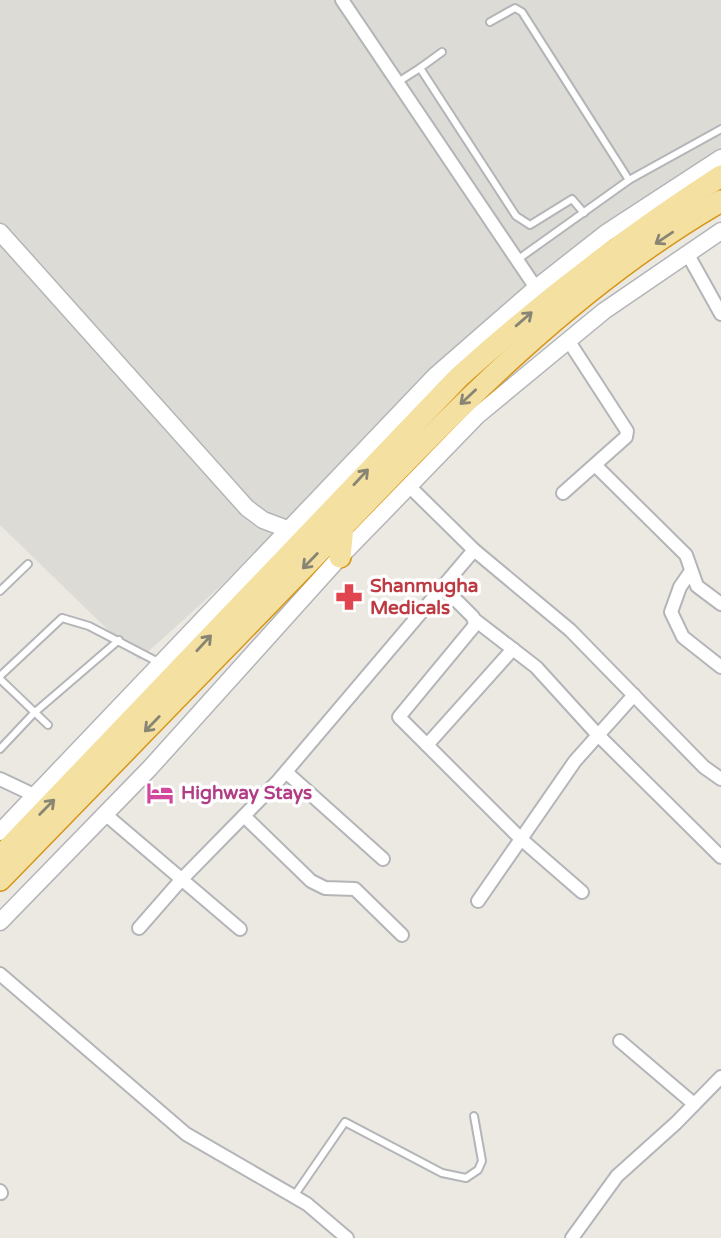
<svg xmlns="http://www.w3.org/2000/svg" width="721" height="1238" viewBox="0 0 721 1238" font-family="'Varela Round',sans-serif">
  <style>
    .industrial { fill: #dddbd6 }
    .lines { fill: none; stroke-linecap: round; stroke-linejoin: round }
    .service-casing { stroke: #b3b5b8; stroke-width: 10 }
    .minor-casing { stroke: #b3b5b8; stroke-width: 16 }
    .tertiary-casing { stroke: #b3b5b8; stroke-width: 19 }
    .trunk-casing { stroke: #d69617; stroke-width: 24 }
    .service { stroke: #fff; stroke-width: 6 }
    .minor { stroke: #fff; stroke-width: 12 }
    .tertiary { stroke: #fff; stroke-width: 16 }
    .trunk { stroke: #f4e0a0; stroke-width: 21 }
    .oneway { stroke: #888574 }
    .labels { text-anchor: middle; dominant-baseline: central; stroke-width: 7; stroke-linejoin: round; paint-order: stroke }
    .health-label { font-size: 19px; font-weight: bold; fill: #be3a42; stroke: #fff; text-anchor: start }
    .hotel-label { font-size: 19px; font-weight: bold; fill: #b23c85; stroke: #fff; text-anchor: start }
  </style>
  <rect width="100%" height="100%" fill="#ece9e2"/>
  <!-- industrial -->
  <polygon class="industrial" points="0,0 721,0 721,159 618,226 139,660 0,525"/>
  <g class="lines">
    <defs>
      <g id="service">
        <polyline points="490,22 515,8 522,12 629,180"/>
        <polyline points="442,52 420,68 516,216 530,225 572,199 584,213"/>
        <polyline points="398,82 420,68"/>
        <polyline points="517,260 629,180 721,129"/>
        <polyline points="0,591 28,564"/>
        <polyline points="0,676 62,618 89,626 160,663"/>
        <polyline points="0,679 48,725"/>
        <polyline points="0,749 34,713 119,640"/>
        <polyline points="294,1196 345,1122 442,1173 466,1178 478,1170 482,1161 474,1116"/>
      </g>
      <g id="minor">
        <polyline points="342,0 536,288"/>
        <polyline points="687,253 721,314"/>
        <polyline points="595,465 686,555 697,586 721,604"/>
        <polyline points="409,486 474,550 570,630 704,767 721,779"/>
        <polyline points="563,493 626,437 627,431 568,340"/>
        <polyline points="691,571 680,587 671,612 683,637 721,667"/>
        <polyline points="443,587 473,617 475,625 399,717 521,839 582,892"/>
        <polyline points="475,620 536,667 597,734 721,857"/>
        <polyline points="427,745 513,649"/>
        <polyline points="286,772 383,859"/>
        <polyline points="0,779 36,796"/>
        <polyline points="105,814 240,929"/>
        <polyline points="244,816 311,881 325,888 355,889 402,935"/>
        <polyline points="478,901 575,761 634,695"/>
        <polyline points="139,928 181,880 278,781 474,550"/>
        <polyline points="0,974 186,1134 307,1204 347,1238"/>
        <polyline points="620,1041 694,1104"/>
        <polyline points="0,1191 1,1193"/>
        <polyline points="572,1238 617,1176 676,1123 721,1077"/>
      </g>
      <g id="tertiary">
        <polyline points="0,232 247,508 263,520 295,532"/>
        <polyline points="0,832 435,376 536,288 606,233 721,158"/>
        <polyline points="0,922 149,769 340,557 478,415 604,311 721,231"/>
      </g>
      <g id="trunk">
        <polyline points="340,557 343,527"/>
        <path d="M0 857 459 377C541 303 628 236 721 176"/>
        <path d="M0 880C104 772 209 666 313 558 439 427 562 293 721 201"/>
      </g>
    </defs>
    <!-- service casing -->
    <use href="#service" class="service-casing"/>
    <!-- minor casing -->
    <use href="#minor" class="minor-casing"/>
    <!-- tertiary casing -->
    <use href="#tertiary" class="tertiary-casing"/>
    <!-- trunk casing -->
    <use href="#trunk" class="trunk-casing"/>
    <!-- service -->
    <use href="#service" class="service"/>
    <!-- minor -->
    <use href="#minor" class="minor"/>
    <!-- tertiary -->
    <use href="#tertiary" class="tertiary"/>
    <!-- trunk -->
    <use href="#trunk" class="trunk"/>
  </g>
  <!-- one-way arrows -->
  <defs><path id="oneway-shaft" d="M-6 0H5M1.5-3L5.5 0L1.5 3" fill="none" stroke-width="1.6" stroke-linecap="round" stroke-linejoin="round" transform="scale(1.75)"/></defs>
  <g class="oneway">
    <use href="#oneway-shaft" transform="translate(664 238) rotate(146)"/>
    <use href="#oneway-shaft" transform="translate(524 319) rotate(-41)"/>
    <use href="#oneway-shaft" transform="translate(468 397) rotate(137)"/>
    <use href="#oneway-shaft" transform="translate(361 477) rotate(-47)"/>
    <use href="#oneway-shaft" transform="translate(310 561) rotate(134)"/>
    <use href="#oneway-shaft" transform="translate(204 643) rotate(-47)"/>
    <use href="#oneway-shaft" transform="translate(152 724) rotate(134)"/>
    <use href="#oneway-shaft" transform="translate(47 807) rotate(-45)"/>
  </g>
  <!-- icons -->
  <defs>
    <symbol id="pharmacy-bare" viewBox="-9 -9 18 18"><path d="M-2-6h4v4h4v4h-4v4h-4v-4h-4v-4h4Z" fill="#e0444e" stroke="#fff" stroke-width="2.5" paint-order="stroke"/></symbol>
    <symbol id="hotel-bare" viewBox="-9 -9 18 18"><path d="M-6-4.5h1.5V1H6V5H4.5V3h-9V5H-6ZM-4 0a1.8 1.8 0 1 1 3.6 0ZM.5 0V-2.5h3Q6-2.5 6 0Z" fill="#d1479c" stroke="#fff" stroke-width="2.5" paint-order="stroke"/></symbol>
  </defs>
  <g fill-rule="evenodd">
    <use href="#pharmacy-bare" x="330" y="578" width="38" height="38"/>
    <use href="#hotel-bare" x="141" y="774" width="38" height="38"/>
  </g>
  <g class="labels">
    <!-- health labels -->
    <g class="health-label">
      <text x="370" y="586">Shanmugha<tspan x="370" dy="22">Medicals</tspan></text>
    </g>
    <!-- hotel labels -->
    <g class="hotel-label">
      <text x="181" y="793">Highway Stays</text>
    </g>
  </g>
</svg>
